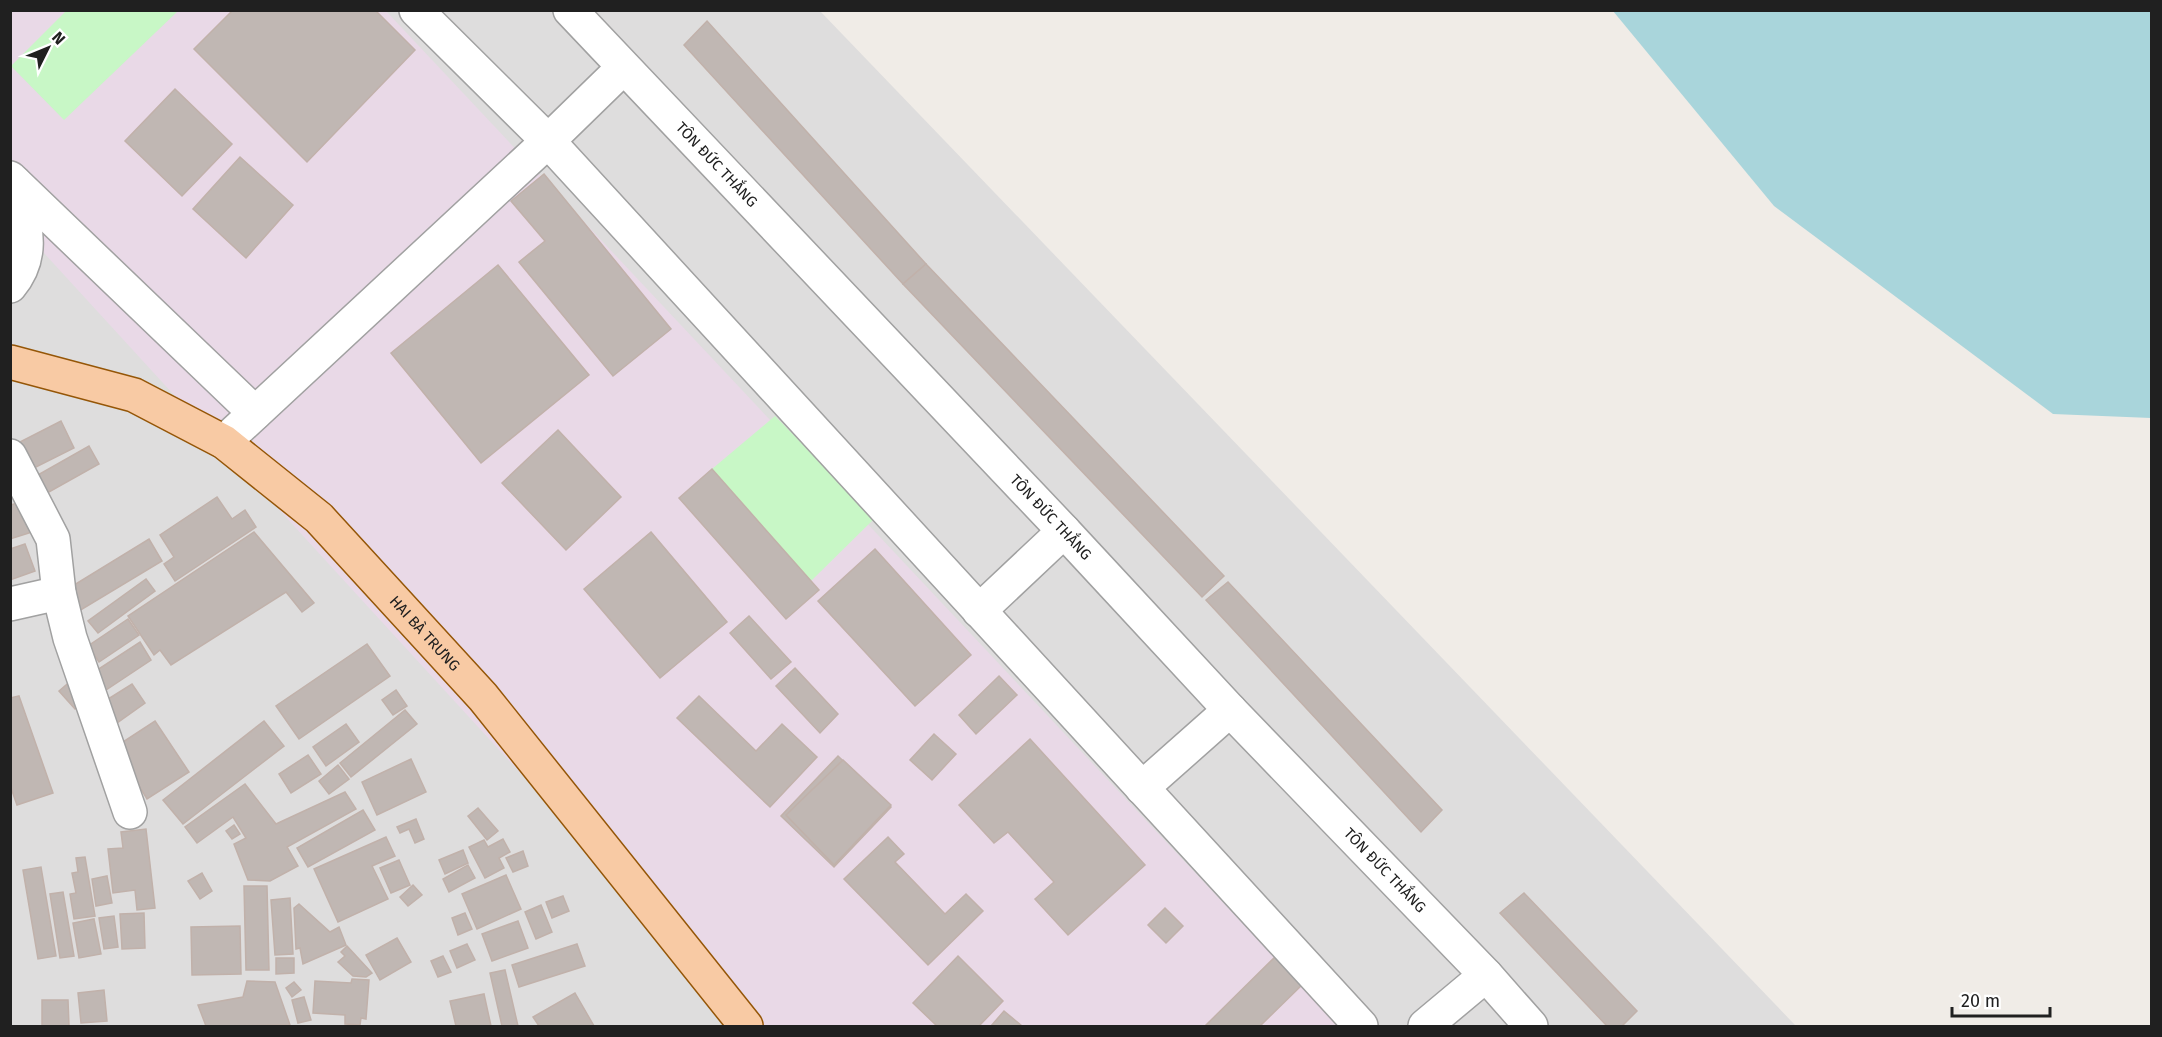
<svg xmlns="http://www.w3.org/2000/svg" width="2162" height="1037" viewBox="0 0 2162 1037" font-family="'Fira Sans',sans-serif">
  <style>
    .residential { fill: #dedddd }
    .industrial { fill: #e9d9e7 }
    .park { fill: #c8f7c6 }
    .water { fill: #a9d5db }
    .building { fill: #c0b7b3; stroke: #c1b1aa; stroke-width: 1.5 }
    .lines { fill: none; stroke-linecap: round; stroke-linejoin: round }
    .minor-casing { stroke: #a1a1a1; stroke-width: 36 }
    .major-casing { stroke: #955607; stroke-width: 36 }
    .minor { stroke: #fff; stroke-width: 33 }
    .major { stroke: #f8caa4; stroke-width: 33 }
    .labels { text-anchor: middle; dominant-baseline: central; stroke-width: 4.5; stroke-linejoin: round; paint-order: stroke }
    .street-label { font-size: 15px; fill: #202020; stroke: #fff }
  </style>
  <rect width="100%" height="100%" fill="#f0ece7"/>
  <!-- residential -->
  <polygon class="residential" points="10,11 820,11 1796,1026 11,1026"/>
  <!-- industrial -->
  <polygon class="industrial" points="11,11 386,11 1339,1026 752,1026 11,217"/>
  <!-- park -->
  <g class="park">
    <polygon points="66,11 66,10 178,11 64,120 11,66"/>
    <polygon points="775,416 875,518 811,581 712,469"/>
  </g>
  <!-- water -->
  <polygon class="water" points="1613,11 2151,11 2151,418 2053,414 1774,206"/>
  <!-- building -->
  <g class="building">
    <polygon points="233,10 375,10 415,50 307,162 194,49"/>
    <polygon points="707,21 926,264 903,284 684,45"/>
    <polygon points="175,89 232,144 182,196 125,141"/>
    <polygon points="240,157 293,205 246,258 193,209"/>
    <polygon points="544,174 671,329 613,376 519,262 545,241 511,201"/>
    <polygon points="926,264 1224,576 1202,597 903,284"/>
    <polygon points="498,265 589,375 481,463 391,353"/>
    <polygon points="61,421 74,448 26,472 12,446"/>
    <polygon points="558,430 621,497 566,550 502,483"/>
    <polygon points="89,446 99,464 40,497 29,480"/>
    <polygon points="712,469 819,590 786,619 679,498"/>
    <polygon points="217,497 232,519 245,510 256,527 175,581 164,564 174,557 160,535"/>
    <polygon points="22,502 32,532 10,539 10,505"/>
    <polygon points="254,532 314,603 302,612 286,592 171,665 160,650 154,655 128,616"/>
    <polygon points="651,532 727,622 660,678 584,589"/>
    <polygon points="149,539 162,561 74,614 61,593"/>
    <polygon points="25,544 35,571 10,580 10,549"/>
    <polygon points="875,549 971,655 915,706 818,601"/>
    <polygon points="146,579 155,591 98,633 88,621"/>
    <polygon points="1228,582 1442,810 1421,832 1206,600"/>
    <polygon points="749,616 791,662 771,679 730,633"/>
    <polygon points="128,619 139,635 99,662 88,646"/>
    <polygon points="140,642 151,660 103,692 91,674"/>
    <polygon points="367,644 390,676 299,739 276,706"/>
    <polygon points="795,668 838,714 820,733 776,686"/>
    <polygon points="999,676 1017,695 976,734 959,715"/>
    <polygon points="73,679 89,697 75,709 59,691"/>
    <polygon points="132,684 145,703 107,730 105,701"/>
    <polygon points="396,690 407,706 393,715 382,700"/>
    <polygon points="19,696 53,793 17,805 10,785 10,698"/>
    <polygon points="699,696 756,751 782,724 817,757 770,807 677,718"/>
    <polygon points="405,710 417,724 351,777 340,763"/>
    <polygon points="155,721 189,772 147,799 124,761 123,742"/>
    <polygon points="264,721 284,746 183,824 163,800"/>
    <polygon points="346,724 359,742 326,766 313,747"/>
    <polygon points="934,734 956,754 932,780 910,760"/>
    <polygon points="1030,739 1145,865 1068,935 1035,899 1054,882 1008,832 994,843 959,805"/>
    <polygon points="308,755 321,774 291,793 279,774"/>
    <polygon points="838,756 891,807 834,867 781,816"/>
    <polygon points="411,759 426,792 377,815 362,782"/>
    <polygon points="843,760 891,805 834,865 786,815"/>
    <polygon points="338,765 349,779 329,794 319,781"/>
    <polygon points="245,784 276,824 345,792 356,809 287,847 298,866 270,881 248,880 234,844 246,838 233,817 197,843 185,827"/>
    <polygon points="478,808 498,831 487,840 468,816"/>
    <polygon points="363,810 375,830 308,867 297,848"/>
    <polygon points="416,819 424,839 415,843 409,829 400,833 397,827"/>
    <polygon points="234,825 240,834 232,839 226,831"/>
    <polygon points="146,829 155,908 137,910 135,890 113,893 108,849 123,848 121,832"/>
    <polygon points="386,837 395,856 372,866 388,899 338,922 314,869"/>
    <polygon points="888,837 904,854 895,862 945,914 966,894 983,911 928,965 844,879"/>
    <polygon points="503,839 510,852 499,858 504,868 485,878 469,847 484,840 488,847"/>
    <polygon points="463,850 468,863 445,874 439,860"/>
    <polygon points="523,851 528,866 513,872 506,858"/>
    <polygon points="85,857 95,916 74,919 70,894 76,893 72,873 78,872 76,858"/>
    <polygon points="399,860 410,885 391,893 380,868"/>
    <polygon points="468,865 475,878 449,892 443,879"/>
    <polygon points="41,867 56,956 38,959 23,870"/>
    <polygon points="202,873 212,891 200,899 188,881"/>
    <polygon points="506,875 521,909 477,929 462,894"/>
    <polygon points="107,876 112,903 96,906 92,879"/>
    <polygon points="413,885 422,895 408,906 400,897"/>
    <polygon points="244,886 267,886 269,970 246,970"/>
    <polygon points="63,892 74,956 60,958 50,894"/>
    <polygon points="1524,893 1637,1011 1622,1026 1607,1026 1500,913"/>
    <polygon points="563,896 569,911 552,918 546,902"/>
    <polygon points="290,898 293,954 275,955 271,900"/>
    <polygon points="299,904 330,932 339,927 346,945 303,964 300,948 296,949 294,908"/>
    <polygon points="541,905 552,932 536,939 525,912"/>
    <polygon points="1165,908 1183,926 1166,943 1148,925"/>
    <polygon points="144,913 145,948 122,949 120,914"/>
    <polygon points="465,913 472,929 458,935 452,918"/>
    <polygon points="114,916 118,947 104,949 99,918"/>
    <polygon points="94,919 101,954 79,958 73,923"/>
    <polygon points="518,921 528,948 492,961 482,934"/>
    <polygon points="240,926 241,974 192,975 191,927"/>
    <polygon points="397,938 411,962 380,980 366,955"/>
    <polygon points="467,944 475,960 457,968 450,951"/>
    <polygon points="577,944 585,966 519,987 512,965"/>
    <polygon points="347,946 372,973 366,977 353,976 338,962 345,956 341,952"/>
    <polygon points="1278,954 1306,981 1260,1026 1205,1026"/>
    <polygon points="443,956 451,972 438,977 431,961"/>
    <polygon points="958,956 1003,1001 979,1026 937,1026 913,1003"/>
    <polygon points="276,958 294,958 294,973 276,974"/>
    <polygon points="505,970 518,1026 502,1026 490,973"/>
    <polygon points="352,979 369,980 366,1019 361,1018 360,1025 345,1024 345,1015 313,1013 315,981 351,983"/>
    <polygon points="247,981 275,982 290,1025 206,1026 198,1005 243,997"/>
    <polygon points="294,982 301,990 292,997 286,988"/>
    <polygon points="104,990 107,1021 81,1023 78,993"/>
    <polygon points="575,993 594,1026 539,1026 533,1017"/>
    <polygon points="484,994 491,1026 456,1026 450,1001"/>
    <polygon points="304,997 311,1020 298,1023 292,1000"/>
    <polygon points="42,1000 68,1000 69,1026 42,1026"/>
    <polygon points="1004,1011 1022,1026 991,1026"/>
  </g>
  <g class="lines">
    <defs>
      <g id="minor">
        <polyline points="416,10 548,141 1361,1026"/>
        <path id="s1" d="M570 10 1064 531 1230 710 1486 975 1531 1026"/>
        <polyline points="10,178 255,413"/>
        <path d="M10 286C38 253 23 220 15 183"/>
        <polyline points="224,442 548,141 623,68"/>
        <polyline points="10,456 53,539 59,593 70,638 130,812"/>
        <polyline points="10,604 59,593"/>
        <polyline points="979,611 1064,531"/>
        <polyline points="1142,788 1230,710"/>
        <polyline points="1425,1026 1486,975"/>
      </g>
      <g id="major">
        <path id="s2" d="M10 362 134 395 224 442 319 518 483 697 746 1026"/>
      </g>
    </defs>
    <!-- minor casing -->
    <use href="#minor" class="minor-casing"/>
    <!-- major casing -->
    <use href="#major" class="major-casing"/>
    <!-- minor -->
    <use href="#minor" class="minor"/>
    <!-- major -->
    <use href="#major" class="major"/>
  </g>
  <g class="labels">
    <!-- street labels -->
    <g class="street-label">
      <text stroke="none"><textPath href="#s1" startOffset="213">TÔN ĐỨC THẮNG</textPath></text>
      <text stroke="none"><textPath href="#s1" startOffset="699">TÔN ĐỨC THẮNG</textPath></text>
      <text stroke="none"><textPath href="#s2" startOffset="508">HAI BÀ TRƯNG</textPath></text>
      <text stroke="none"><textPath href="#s1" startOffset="1185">TÔN ĐỨC THẮNG</textPath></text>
    </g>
  </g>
  <!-- border -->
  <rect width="2162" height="1037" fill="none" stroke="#202020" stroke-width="24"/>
  <!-- north arrow -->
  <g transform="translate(48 48) rotate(47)" stroke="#ffffff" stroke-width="4.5" paint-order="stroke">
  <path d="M0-4.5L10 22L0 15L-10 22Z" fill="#202020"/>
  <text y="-9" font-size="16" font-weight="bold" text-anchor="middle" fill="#202020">N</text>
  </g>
  <!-- scale -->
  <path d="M1952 1007v9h98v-9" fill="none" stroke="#202020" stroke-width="3"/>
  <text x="1961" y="1007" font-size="18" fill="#202020" stroke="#ffffff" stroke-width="4.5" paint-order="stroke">20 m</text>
</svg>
